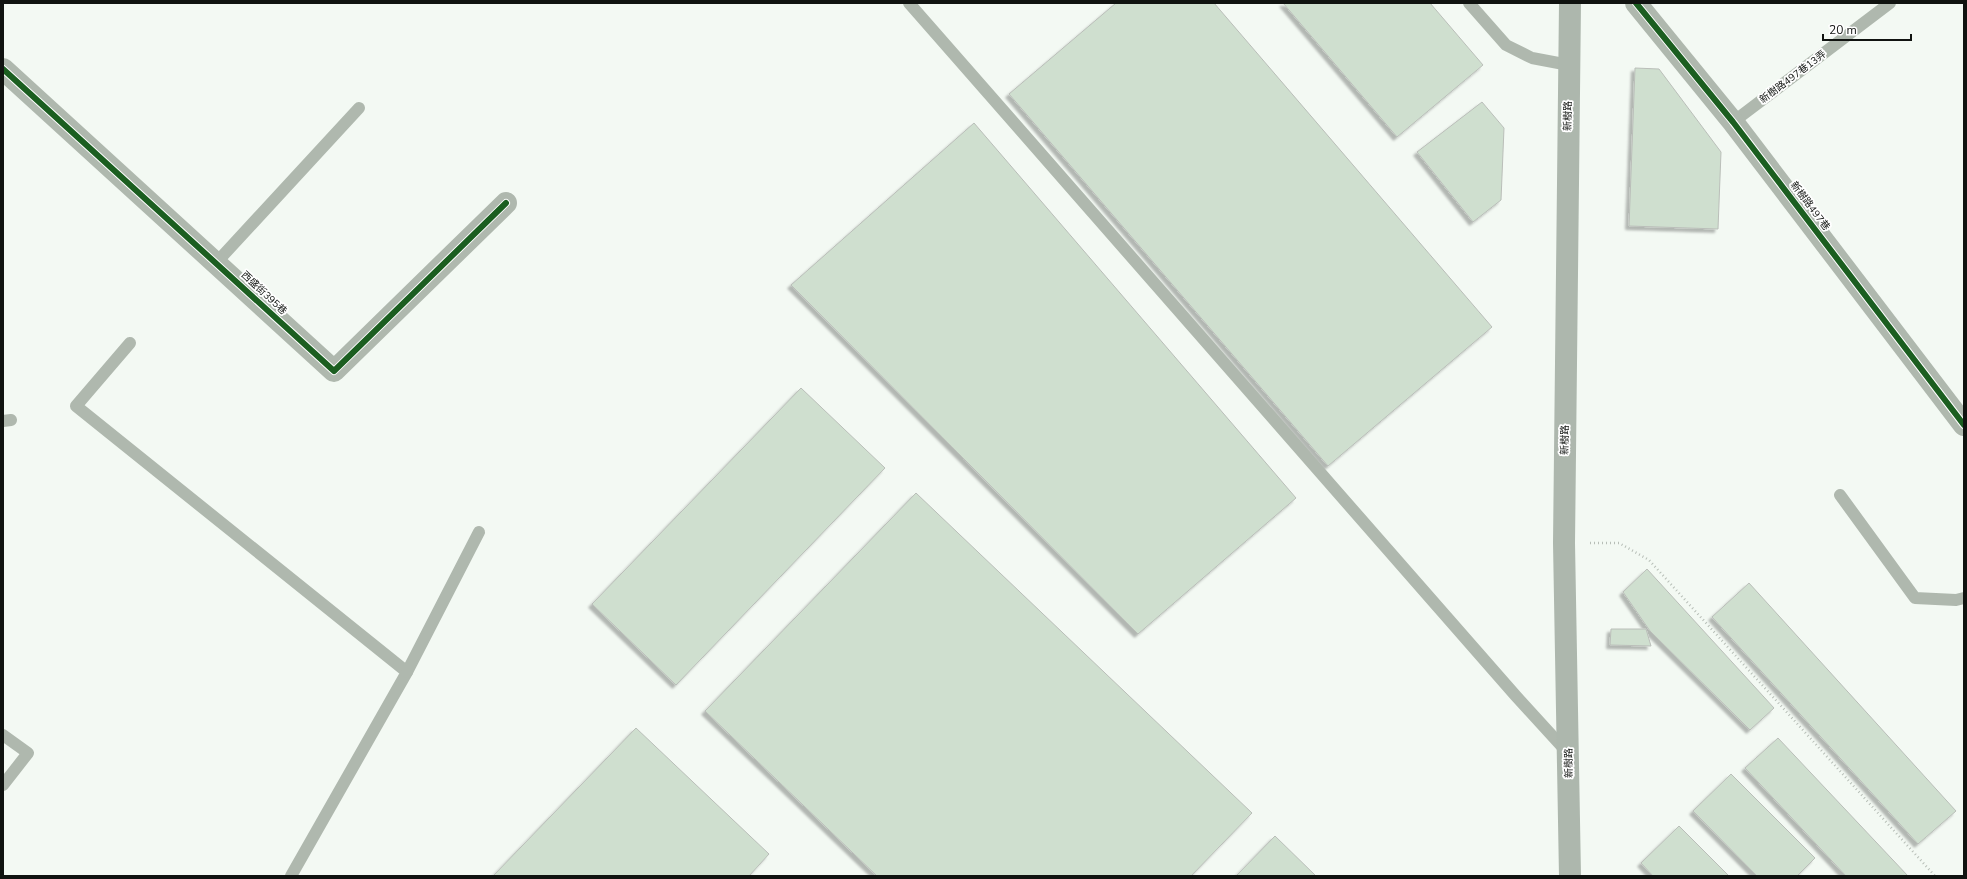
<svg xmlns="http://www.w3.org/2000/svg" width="1967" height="879" viewBox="0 0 1967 879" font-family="'Nunito Sans','Noto Sans TC',sans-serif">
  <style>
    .building { fill: #cfdfcf; stroke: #babeb9; filter: url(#shadow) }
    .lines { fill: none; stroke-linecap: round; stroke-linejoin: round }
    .path { stroke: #b7beb7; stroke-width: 2.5; stroke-dasharray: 1 3; stroke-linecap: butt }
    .service { stroke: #afb8ae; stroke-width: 12 }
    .minor { stroke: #afb8ae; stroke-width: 22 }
    .secondary { stroke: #adb7ad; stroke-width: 22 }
    .cycleway-casing { stroke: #fff; stroke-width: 8 }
    .cycleway { stroke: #1b5e20; stroke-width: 6 }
    .labels { text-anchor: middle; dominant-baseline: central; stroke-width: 3.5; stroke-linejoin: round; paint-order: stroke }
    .street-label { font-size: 10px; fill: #101310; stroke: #fff }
  </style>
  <defs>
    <filter id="shadow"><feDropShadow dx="-3.5" dy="3.5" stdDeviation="1" flood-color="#0004"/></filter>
  </defs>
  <rect width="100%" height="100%" fill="#f3f9f3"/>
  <!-- building -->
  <g class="building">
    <polygon points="1116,3 1214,3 1492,327 1328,466 1009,94"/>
    <polygon points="1283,3 1430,3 1483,65 1397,137"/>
    <polygon points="1635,68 1659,69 1721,152 1718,229 1629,226"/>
    <polygon points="1482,102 1504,128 1501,200 1473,222 1417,152"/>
    <polygon points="974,123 1296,498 1138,634 791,285"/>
    <polygon points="801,388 885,468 676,685 592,604"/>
    <polygon points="916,493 1252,813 1191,876 877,876 705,711"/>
    <polygon points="1647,569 1774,708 1750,730 1650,631 1623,592"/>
    <polygon points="1749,583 1956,811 1918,844 1712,617"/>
    <polygon points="1611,629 1646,629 1651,646 1610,645"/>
    <polygon points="636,728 769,854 749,876 493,876"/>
    <polygon points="1778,738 1908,876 1846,876 1745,768"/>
    <polygon points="1731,774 1815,858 1797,876 1757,876 1693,811"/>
    <polygon points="1679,826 1729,876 1653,876 1641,863"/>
    <polygon points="1275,836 1316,876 1236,876"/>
  </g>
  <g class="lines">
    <!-- path -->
    <polyline class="path" points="1590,543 1619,543 1649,560 1935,876"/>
    <!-- service -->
    <g class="service">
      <polyline points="909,3 1515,695 1567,752"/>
      <polyline points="1469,3 1506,45 1532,58 1569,65"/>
      <polyline points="1733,122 1890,3"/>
      <polyline points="216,263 359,108"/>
      <polyline points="130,343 76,406 407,672 291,876"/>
      <polyline points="3,421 11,420"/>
      <polyline points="1840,495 1915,598 1956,600 1964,598"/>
      <polyline points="407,672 479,532"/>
      <polyline points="3,735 28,753 3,785"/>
    </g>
    <!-- minor -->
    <g class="minor">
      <polyline points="1636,3 1733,122 1964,425"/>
      <polyline points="3,69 334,371 506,203"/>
    </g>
    <!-- secondary -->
    <polyline class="secondary" points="1570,3 1564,543 1570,876"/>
    <defs>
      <g id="cycleway">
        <polyline points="1636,3 1733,122 1964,425"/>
        <polyline points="3,69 334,371 506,203"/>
      </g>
    </defs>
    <!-- cycleway casing -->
    <use href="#cycleway" class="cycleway-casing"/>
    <!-- cycleway -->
    <use href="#cycleway" class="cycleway"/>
  </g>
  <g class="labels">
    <!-- street labels -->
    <g class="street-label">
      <text transform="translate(1793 77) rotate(-37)">新樹路497巷13弄</text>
      <text transform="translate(1568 116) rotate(-89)">新樹路</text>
      <text transform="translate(1810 206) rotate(53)">新樹路497巷</text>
      <text transform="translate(264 293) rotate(43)">西盛街395巷</text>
      <text transform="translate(1565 440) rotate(-89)">新樹路</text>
      <text transform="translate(1569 763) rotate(-91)">新樹路</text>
    </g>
  </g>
  <!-- border -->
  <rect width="1967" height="879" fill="none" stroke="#101310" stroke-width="8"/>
  <!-- scale -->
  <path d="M1823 34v6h88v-6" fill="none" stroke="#101310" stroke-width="2"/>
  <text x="1829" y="34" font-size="12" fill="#101310" stroke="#ffffff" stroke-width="3" paint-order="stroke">20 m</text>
</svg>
